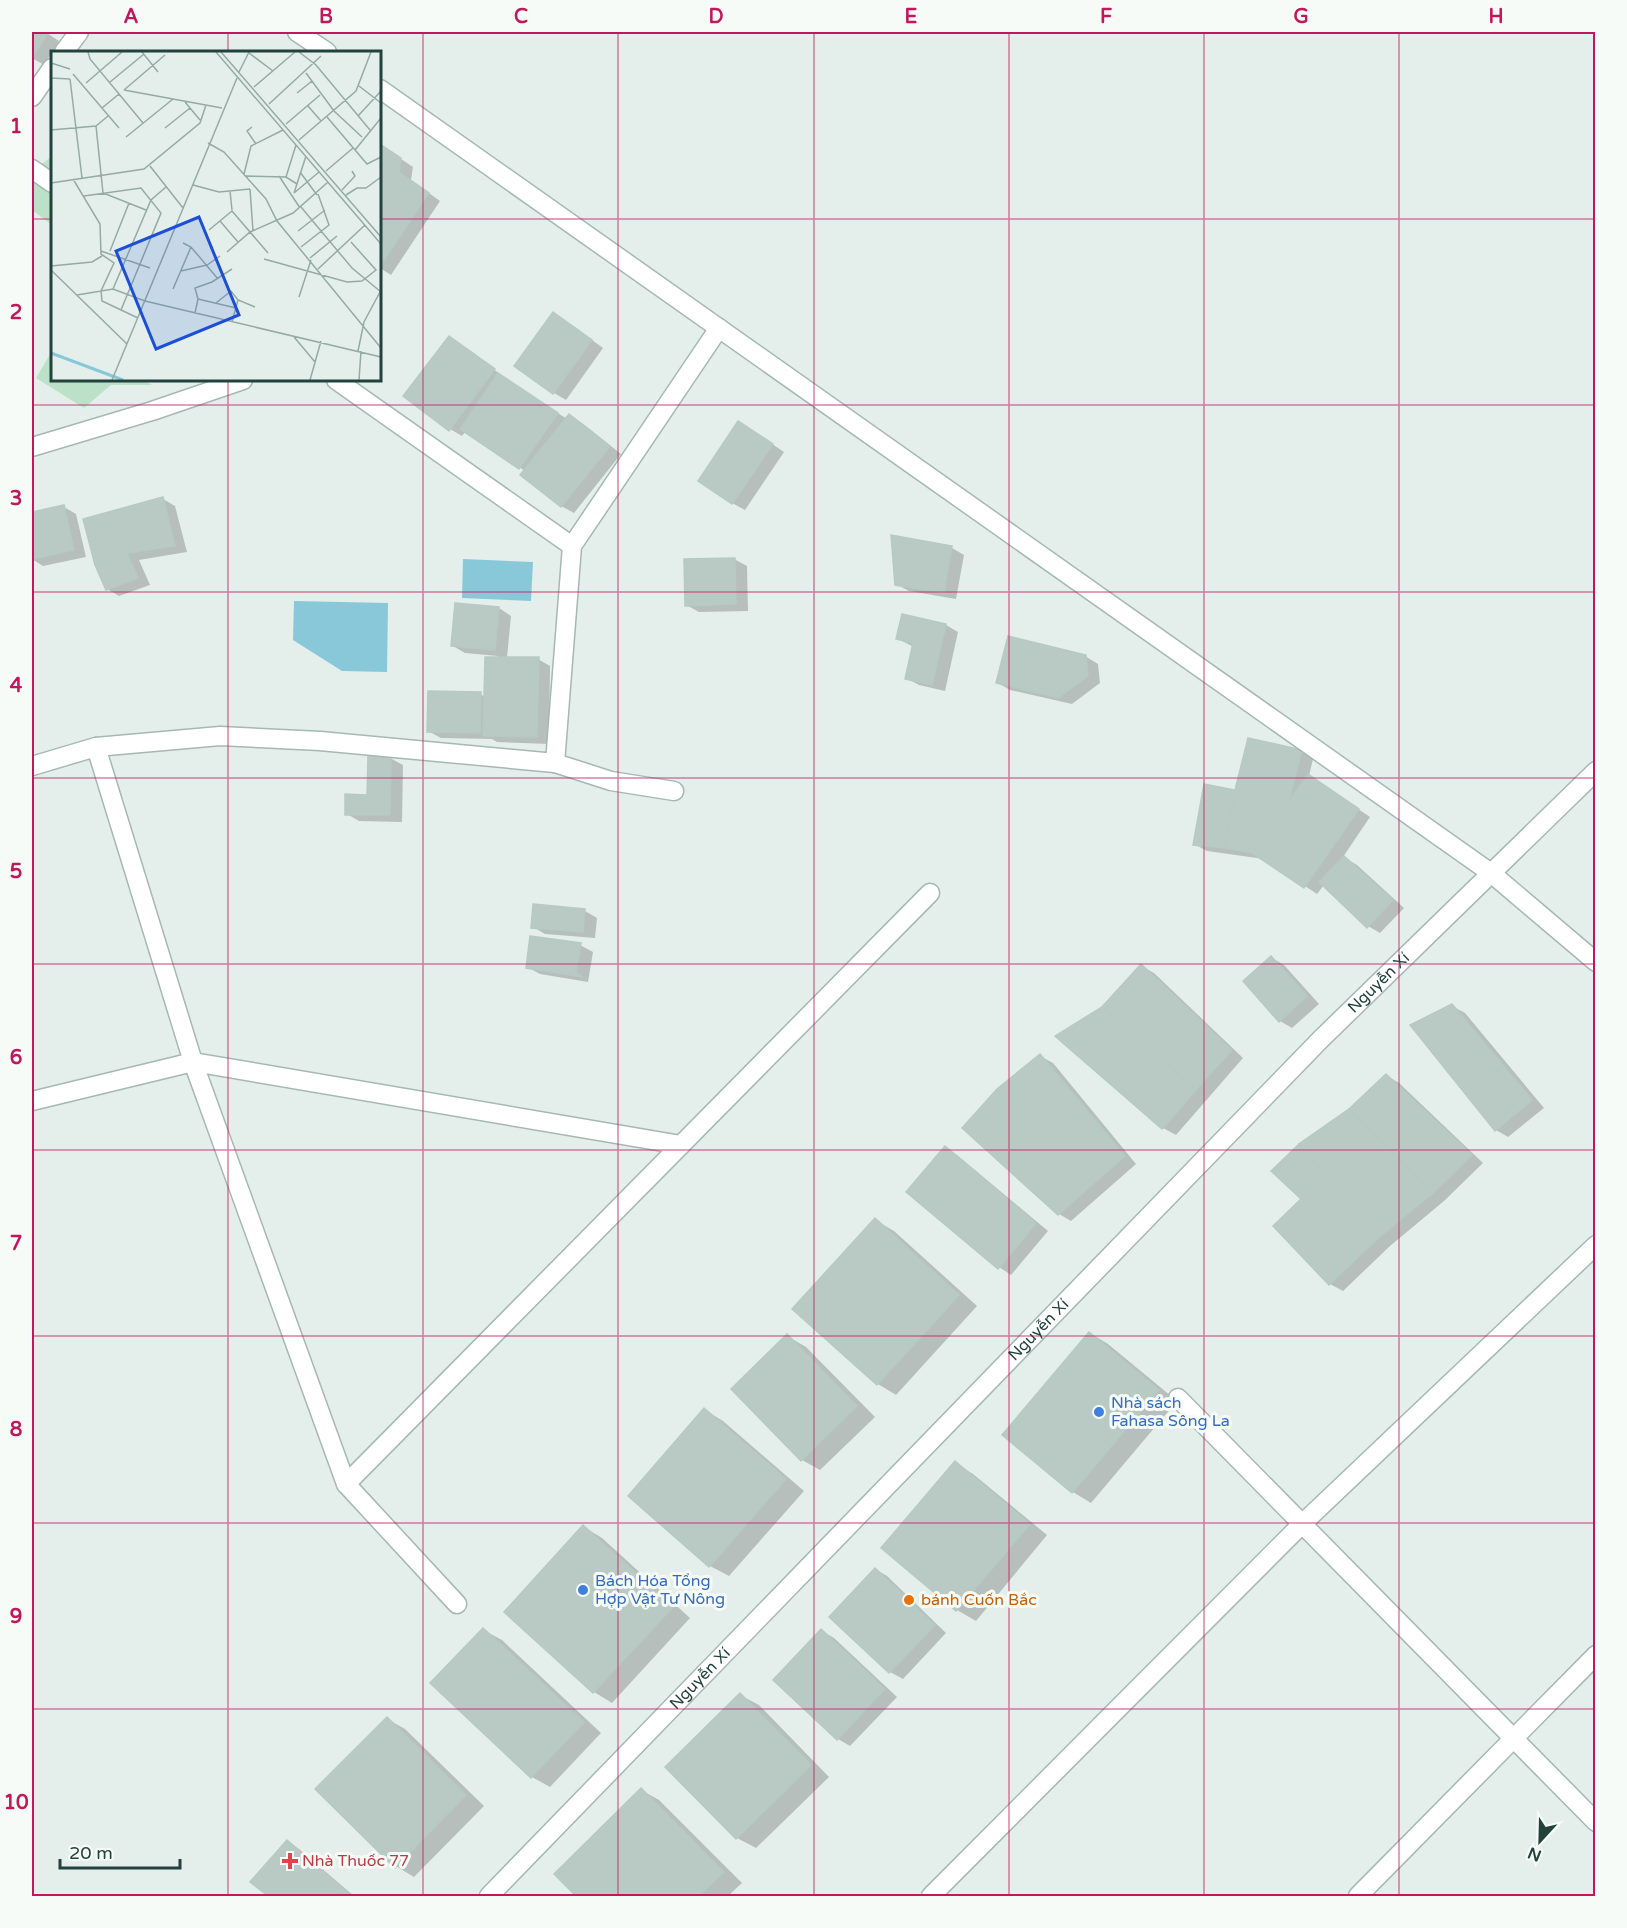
<svg xmlns="http://www.w3.org/2000/svg" width="1627" height="1928" viewBox="0 0 1627 1928" font-family="'Varela Round',sans-serif">
  <style>
    .green { fill: #bbe2c8 }
    .water { fill: #88c8d9 }
    .shadow { fill: #0003 }
    .building { fill: #b9cac4; stroke: #b6cac2; stroke-width: 1.5 }
    .lines { fill: none; stroke-linecap: round; stroke-linejoin: round }
    .minor-casing { stroke: #a6b8b3; stroke-width: 21 }
    .minor { stroke: #fff; stroke-width: 18 }
    .grid { fill: none; stroke: #c2185b; stroke-width: 1.5; stroke-opacity: 0.55 }
    .shop-dot { fill: #3f7fe0; stroke: #f6fbf8; stroke-width: 2 }
    .food-dot { fill: #e8710a; stroke: #f6fbf8; stroke-width: 2 }
    .health-dot { fill: #e0444e; stroke: #f6fbf8; stroke-width: 2 }
    .labels { text-anchor: middle; dominant-baseline: central; stroke-width: 6; stroke-linejoin: round; paint-order: stroke }
    .street-label { font-size: 16px; fill: #21433c; stroke: #f6fbf8 }
    .shop-label { font-size: 16px; fill: #366cbe; stroke: #f6fbf8; text-anchor: start }
    .food-label { font-size: 16px; fill: #c56008; stroke: #f6fbf8; text-anchor: start }
    .health-label { font-size: 16px; fill: #be3a42; stroke: #f6fbf8; text-anchor: start }
    .inset-river { fill: none; stroke: #88c8d9; stroke-width: 3 }
    .inset-road { fill: none; stroke: #96aaa5; stroke-width: 1.5 }
    .view { fill: #1d4ed8; fill-opacity: 0.15; stroke: #1d4ed8; stroke-width: 3 }
    .inset-edge { fill: none; stroke: #21433c; stroke-width: 3 }
    .neatline { fill: none; stroke: #c2185b; stroke-width: 2 }
    .grid-label { font-size: 20px; text-anchor: middle; font-weight: bold; fill: #c2185b }
  </style>
  <rect width="100%" height="100%" fill="#e4efeb"/>
  <!-- green -->
  <g class="green">
    <polygon points="52,156 52,225 32,210 32,172"/>
    <polygon points="52,351 52,380 144,380 152,385 111,385 84,408 36,378"/>
  </g>
  <!-- water -->
  <g class="water">
    <polygon points="463,559 533,562 531,601 462,598"/>
    <polygon points="294,601 388,603 387,672 342,671 293,640"/>
  </g>
  <!-- shadow -->
  <g class="shadow">
    <polygon points="32,32 45,32 59,41 44,65 32,58"/>
    <polygon points="380,145 413,167 411,180 440,201 391,275 380,268"/>
    <polygon points="566,321 603,348 566,400 554,393"/>
    <polygon points="449,338 506,378 505,379 567,419 569,416 582,423 621,454 574,513 561,506 525,471 466,431 462,436 450,429"/>
    <polygon points="751,430 784,452 745,510 732,503"/>
    <polygon points="163,499 175,506 187,552 139,560 150,585 119,596 107,589 97,564"/>
    <polygon points="64,507 76,514 86,557 43,566 32,559 32,514"/>
    <polygon points="952,548 964,555 956,599 909,591 896,584"/>
    <polygon points="734,559 747,566 748,611 699,612 686,605"/>
    <polygon points="499,608 511,616 507,658 538,659 550,666 549,744 497,742 492,739 441,738 428,731 480,694 485,697 498,656 465,653 453,646"/>
    <polygon points="946,625 958,632 945,691 919,685 906,678 914,647 898,639"/>
    <polygon points="1085,656 1098,664 1100,683 1072,704 1010,690 998,683"/>
    <polygon points="1301,752 1313,759 1309,776 1370,817 1343,857 1357,865 1404,908 1380,933 1368,926 1324,885 1317,894 1264,859 1207,851 1194,844 1236,792"/>
    <polygon points="390,758 403,765 402,822 359,821 347,814 369,796"/>
    <polygon points="585,911 597,918 595,938 545,934 533,927"/>
    <polygon points="580,945 593,952 588,982 540,974 527,967"/>
    <polygon points="1272,958 1284,965 1319,1004 1292,1028 1280,1021"/>
    <polygon points="1141,966 1154,973 1243,1058 1176,1135 1163,1128 1058,1036 1103,1009"/>
    <polygon points="1452,1006 1465,1013 1544,1108 1508,1137 1496,1130"/>
    <polygon points="1040,1056 1053,1063 1136,1164 1071,1221 1059,1214"/>
    <polygon points="1387,1076 1399,1083 1483,1163 1444,1201 1390,1246 1343,1291 1330,1284 1350,1111"/>
    <polygon points="945,1148 957,1155 1048,1231 1011,1275 999,1267"/>
    <polygon points="875,1220 894,1231 977,1306 896,1395 878,1384"/>
    <polygon points="1090,1333 1108,1344 1177,1401 1091,1503 1073,1492 1004,1435"/>
    <polygon points="787,1336 806,1347 875,1417 820,1470 802,1460"/>
    <polygon points="705,1410 723,1421 804,1491 729,1576 710,1566 630,1496"/>
    <polygon points="955,1463 973,1474 1047,1535 976,1621 957,1610 883,1548"/>
    <polygon points="584,1527 602,1538 690,1618 612,1703 594,1692 506,1612"/>
    <polygon points="875,1569 887,1576 946,1633 903,1679 890,1672 831,1616"/>
    <polygon points="483,1630 502,1640 601,1733 550,1787 532,1777"/>
    <polygon points="822,1631 834,1638 897,1697 850,1746 838,1739"/>
    <polygon points="740,1695 759,1705 829,1777 756,1848 737,1838"/>
    <polygon points="387,1719 405,1729 484,1806 414,1877 396,1866"/>
    <polygon points="641,1790 659,1800 742,1883 728,1896 578,1896 556,1874"/>
    <polygon points="287,1842 299,1849 354,1896 270,1896 253,1882"/>
  </g>
  <!-- building -->
  <g class="building">
    <polygon points="32,32 48,33 32,58"/>
    <polygon points="380,144 401,158 399,172 429,193 380,266"/>
    <polygon points="553,312 592,340 553,394 514,366"/>
    <polygon points="449,336 495,369 449,431 403,396"/>
    <polygon points="498,373 558,413 519,469 460,429"/>
    <polygon points="569,414 610,446 561,507 520,475"/>
    <polygon points="738,421 773,444 732,504 698,481"/>
    <polygon points="163,497 175,546 127,553 95,565 83,519"/>
    <polygon points="64,505 74,550 32,559 32,512"/>
    <polygon points="891,535 952,546 944,593 895,585"/>
    <polygon points="127,553 138,578 106,590 95,565"/>
    <polygon points="735,558 736,604 685,606 684,559"/>
    <polygon points="455,603 499,607 495,650 451,646"/>
    <polygon points="902,614 946,624 932,685 905,679 913,643 896,639"/>
    <polygon points="1008,636 1086,655 1088,676 1058,698 996,683"/>
    <polygon points="485,657 539,657 537,737 483,736"/>
    <polygon points="428,691 481,692 480,733 427,732"/>
    <polygon points="1248,738 1302,750 1289,801 1252,853 1225,848 1235,790"/>
    <polygon points="368,756 391,757 390,815 345,815 345,794 367,795"/>
    <polygon points="1308,774 1359,809 1304,888 1252,853"/>
    <polygon points="1204,784 1235,790 1225,848 1193,845"/>
    <polygon points="1344,856 1393,900 1367,928 1319,882"/>
    <polygon points="533,904 585,909 583,932 531,928"/>
    <polygon points="530,936 581,943 576,973 583,977 526,968"/>
    <polygon points="1271,956 1307,996 1279,1022 1243,981"/>
    <polygon points="1141,964 1232,1050 1196,1090 1102,1007"/>
    <polygon points="1452,1004 1532,1100 1495,1131 1410,1025"/>
    <polygon points="1102,1007 1196,1090 1162,1129 1055,1036"/>
    <polygon points="1040,1054 1125,1156 1058,1215 962,1128 997,1089"/>
    <polygon points="1386,1074 1472,1155 1432,1194 1349,1109"/>
    <polygon points="1349,1109 1432,1194 1377,1239 1299,1144"/>
    <polygon points="1299,1144 1377,1239 1329,1285 1273,1226 1301,1199 1271,1171"/>
    <polygon points="945,1146 1036,1223 998,1269 906,1192"/>
    <polygon points="875,1218 959,1295 877,1385 792,1309"/>
    <polygon points="1089,1332 1159,1390 1072,1493 1002,1435"/>
    <polygon points="787,1334 857,1406 801,1461 731,1389"/>
    <polygon points="704,1408 786,1479 709,1567 628,1496"/>
    <polygon points="955,1461 1030,1524 956,1611 881,1548"/>
    <polygon points="583,1525 673,1607 593,1693 504,1612"/>
    <polygon points="875,1568 935,1625 889,1673 829,1617"/>
    <polygon points="483,1628 584,1722 531,1778 430,1683"/>
    <polygon points="821,1629 885,1689 837,1740 773,1680"/>
    <polygon points="740,1693 811,1765 736,1839 665,1767"/>
    <polygon points="387,1717 466,1795 395,1868 315,1789"/>
    <polygon points="641,1788 724,1872 699,1896 576,1896 554,1874"/>
    <polygon points="287,1840 352,1896 268,1896 250,1882"/>
  </g>
  <g class="lines">
    <defs>
      <g id="minor">
        <polyline points="297,32 327,52"/>
        <polyline points="64,52 79,32"/>
        <polyline points="380,89 1491,873 1596,962"/>
        <polyline points="32,97 52,68"/>
        <polyline points="32,169 52,183"/>
        <polyline points="336,380 572,546"/>
        <polyline points="32,447 152,411 243,380"/>
        <polyline points="96,747 193,1062 346,1484 457,1604"/>
        <polyline points="555,763 611,781 674,791"/>
        <polyline points="32,766 96,747 220,736 320,741 555,763 572,546 719,328"/>
        <polyline points="32,1101 193,1062 681,1145"/>
        <polyline points="1178,1398 1596,1822"/>
        <polyline points="346,1484 930,893"/>
        <path id="s1" d="M489 1896 1321 1039 1596 771"/>
        <polyline points="931,1896 1302,1524 1596,1245"/>
        <polyline points="1358,1896 1596,1655"/>
      </g>
    </defs>
    <!-- minor casing -->
    <use href="#minor" class="minor-casing"/>
    <!-- minor -->
    <use href="#minor" class="minor"/>
  </g>
  <!-- grid -->
  <path class="grid" d="M228 32V52M423 32V1896M618 32V1896M814 32V1896M1009 32V1896M1204 32V1896M1399 32V1896M32 219H52M380 219H1596M228 380V1896M32 405H1596M32 592H1596M32 778H1596M32 964H1596M32 1150H1596M32 1336H1596M32 1523H1596M32 1709H1596"/>
  <!-- markers -->
  <g class="shop-dot">
    <circle cx="1099" cy="1412" r="6"/>
    <circle cx="583" cy="1590" r="6"/>
  </g>
  <circle class="food-dot" cx="909" cy="1600" r="6"/>
  <path class="health-dot" d="M287 1852h6v6h6v6h-6v6h-6v-6h-6v-6h6z"/>
  <g class="labels">
    <!-- street labels -->
    <g class="street-label">
      <text stroke="none"><textPath href="#s1" startOffset="1275">Nguyễn Xí</textPath></text>
      <text stroke="none"><textPath href="#s1" startOffset="789">Nguyễn Xí</textPath></text>
      <text stroke="none"><textPath href="#s1" startOffset="303">Nguyễn Xí</textPath></text>
    </g>
    <!-- shop labels -->
    <g class="shop-label">
      <text x="1111" y="1403">Nhà sách<tspan x="1111" dy="18">Fahasa Sông La</tspan></text>
      <text x="595" y="1581">Bách Hóa Tổng<tspan x="595" dy="18">Hợp Vật Tư Nông</tspan></text>
    </g>
    <!-- food labels -->
    <g class="food-label">
      <text x="921" y="1600">bánh Cuốn Bắc</text>
    </g>
    <!-- health labels -->
    <g class="health-label">
      <text x="302" y="1861">Nhà Thuốc 77</text>
    </g>
  </g>
  <!-- overview -->
  <g transform="translate(51 51)">
    <rect width="330" height="330" fill="#e4efeb"/>
    <path class="inset-river" d="M0 302 72 329"/>
    <path class="inset-road" d="M37 1 39 8 92 72M91 1 107 21M165 1 330 193M170 1 330 186M248 1 265 14 319 79M198 2 222 20M0 12 19 18M188 21 198 1M255 22 283 60 311 86M22 23 68 77M0 27 19 28M19 28 31 127M59 31 93 3M35 32 71 1M308 35 330 52M203 36 244 1M73 39 171 57M73 39 114 4M246 42 261 30M134 51 149 69M218 53 270 5M257 55 270 70M51 57 68 43M307 65 330 40M276 66 316 113 330 106M235 73 269 44M45 75 52 142 95 159M201 76 196 80 205 93M114 77 139 57M0 79 45 75 57 65M75 86 122 48M248 89 305 40 320 1M157 92 173 101 215 148 226 170 330 297M304 99 330 67M99 115 132 157M275 120 302 97M249 121 266 144M193 123 200 95 232 79M195 125 235 126 246 133M228 125 249 157M235 126 245 94M22 128 49 173 50 203 63 212 50 240 51 250 87 267M0 132 93 118 149 72 155 54M142 134 168 141 199 138M199 138 202 180M291 139 304 125 301 120M179 140 181 159M243 142 255 105M243 142 268 121M295 144 306 137H315L330 126M33 145 90 137 110 162 70 259M250 156 301 217 330 241M169 170 187 191M158 179 181 160 217 202M247 180 274 159M132 192 140 196 167 228M250 196 278 174 267 143M50 200 99 217M59 200 78 152M176 201 199 181 242 162 277 131M259 207 286 185M213 208 296 231 311 230 325 219 300 191M0 215 41 211 51 205M267 218 314 174M0 219 76 293M130 220 156 214 169 205M62 238 100 149 115 136M122 238 140 196M26 244 62 238 94 250 330 306M248 246 260 209M147 248 185 257M165 252 180 240 187 249 204 256M144 262 147 248 144 237 161 231 181 218M181 271 187 249M243 286 264 311M307 300 313 271 329 241M61 329 186 27M259 329 270 290M308 329 310 300"/>
    <path class="view" d="M148 166 188 264 105 298 65 200Z"/>
    <rect width="330" height="330" class="inset-edge"/>
  </g>
  <!-- border -->
  <rect width="1627" height="1928" fill="none" stroke="#f6fbf8" stroke-width="66"/>
  <!-- north arrow -->
  <g transform="translate(1540 1841) rotate(202)" stroke="#f6fbf8" stroke-width="4.5" paint-order="stroke">
  <path d="M0-4.5L10 22L0 15L-10 22Z" fill="#21433c"/>
  <text y="-9" font-size="16" font-weight="bold" text-anchor="middle" fill="#21433c">N</text>
  </g>
  <!-- scale -->
  <path d="M60 1859v9h120v-9" fill="none" stroke="#21433c" stroke-width="3"/>
  <text x="69" y="1859" font-size="18" fill="#21433c" stroke="#f6fbf8" stroke-width="4.5" paint-order="stroke">20 m</text>
  <rect x="33" y="33" width="1561" height="1862" class="neatline"/>
  <g class="grid-label">
    <text x="131" y="23">A</text>
    <text x="326" y="23">B</text>
    <text x="521" y="23">C</text>
    <text x="716" y="23">D</text>
    <text x="911" y="23">E</text>
    <text x="1106" y="23">F</text>
    <text x="1301" y="23">G</text>
    <text x="1496" y="23">H</text>
    <text x="16" y="133">1</text>
    <text x="16" y="319">2</text>
    <text x="16" y="505">3</text>
    <text x="16" y="692">4</text>
    <text x="16" y="878">5</text>
    <text x="16" y="1064">6</text>
    <text x="16" y="1250">7</text>
    <text x="16" y="1436">8</text>
    <text x="16" y="1623">9</text>
    <text x="16" y="1809">10</text>
  </g>
</svg>
